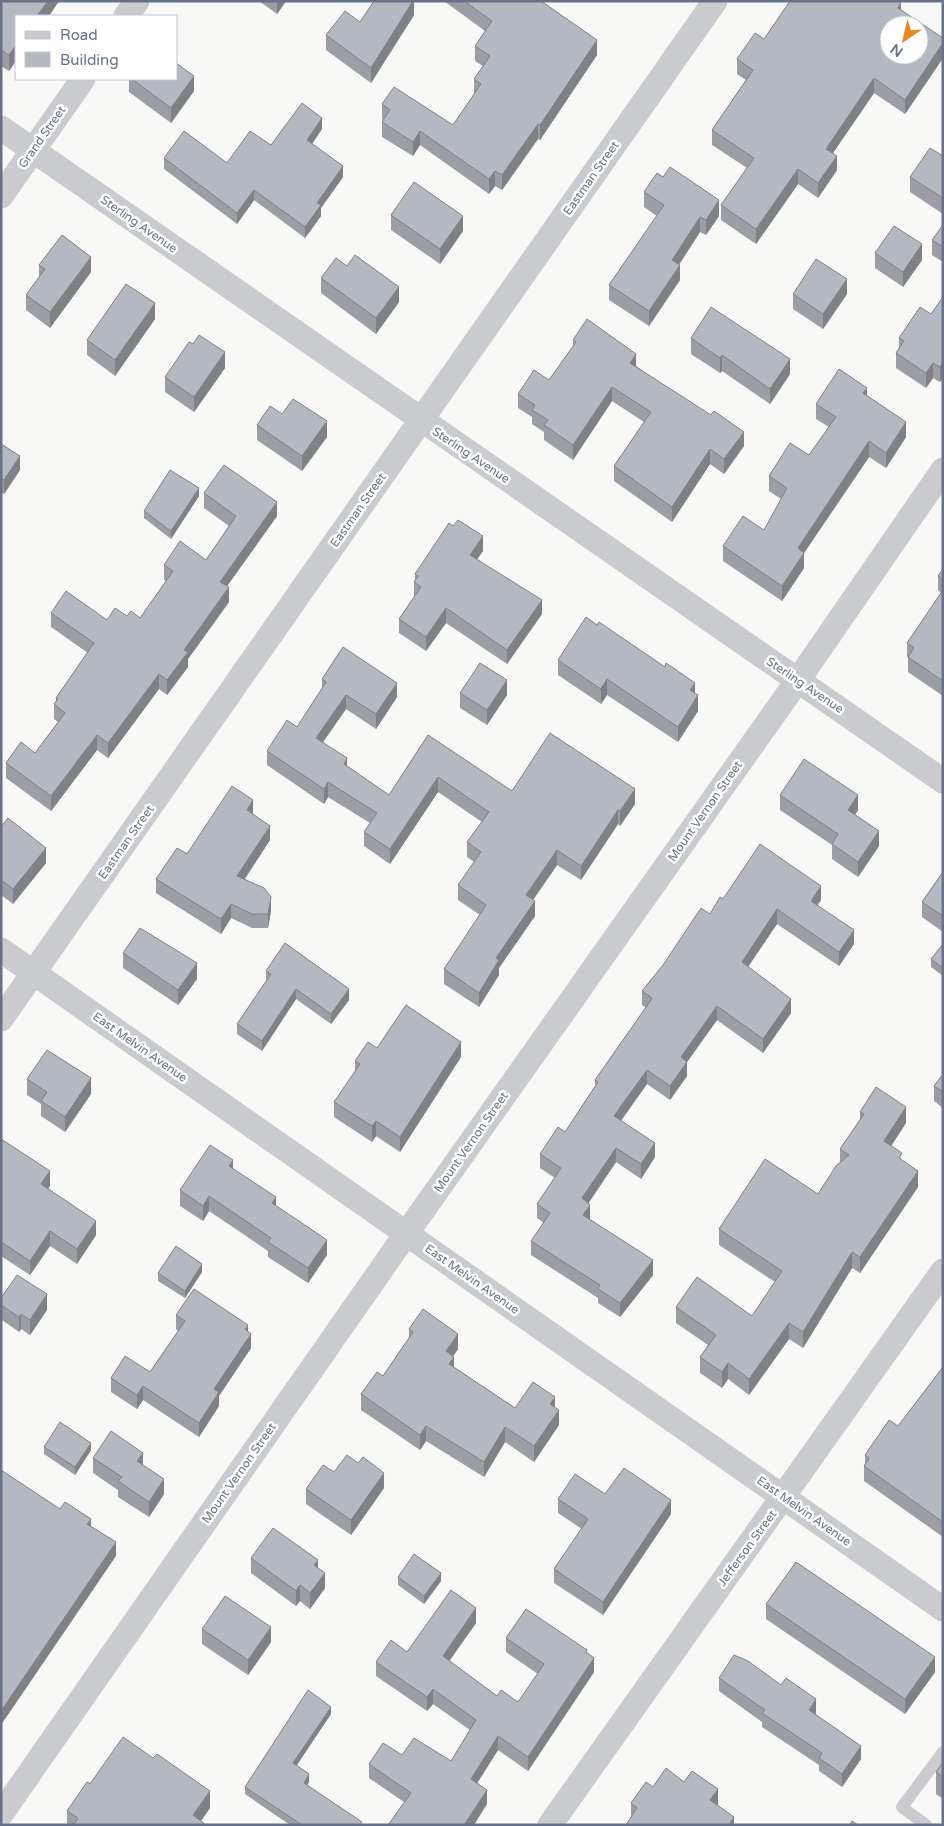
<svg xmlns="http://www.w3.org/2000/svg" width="944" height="1826" viewBox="0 0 944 1826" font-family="'Varela Round',sans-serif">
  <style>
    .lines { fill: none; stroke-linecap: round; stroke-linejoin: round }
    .service { stroke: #c9cbcf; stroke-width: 12 }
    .minor { stroke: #c9cbcf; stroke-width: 25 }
    .wall { fill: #9b9ea5 }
    .shaded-wall { fill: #7e8186 }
    .building { fill: #b4b8c0; stroke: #7e8186; fill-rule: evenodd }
    .labels { text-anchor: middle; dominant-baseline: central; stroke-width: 5; stroke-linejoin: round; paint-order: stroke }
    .street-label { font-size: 12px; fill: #677188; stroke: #fff }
  </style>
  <rect width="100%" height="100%" fill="#f8f9f6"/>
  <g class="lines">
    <!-- service -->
    <polyline class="service" points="926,1825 902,1807 943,1752"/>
    <!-- minor -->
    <g class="minor">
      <polyline points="126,16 137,1"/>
      <polyline points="1,128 943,781"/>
      <polyline points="1,196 83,79"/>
      <polyline points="1,950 943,1609"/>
      <polyline points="1,1019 715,1"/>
      <polyline points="1,1814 406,1234 798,680 943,470"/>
      <polyline points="550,1825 943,1271"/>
    </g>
  </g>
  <!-- wall -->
  <g class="wall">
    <polygon points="1,1 59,1 9,71 1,66"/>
    <polygon points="259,1 286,1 277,14"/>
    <polygon points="414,1 414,15 371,83 326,50 326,35"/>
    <polygon points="444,1 541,1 597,55 540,140 538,139 502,190 495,186 489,194 420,145 413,156 382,137 382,122 383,120 382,119 382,104 453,125 474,94 474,79 483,66 475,61 475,46 485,31"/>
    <polygon points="901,11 943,38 943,58 905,114 874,93 833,153 837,170 818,198 798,184 756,244 721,220 721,205 747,168 712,145 712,130 746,80 737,74 737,59 764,39"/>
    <polygon points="129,79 176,79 194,91 171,123 129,92"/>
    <polygon points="322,129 312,144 343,177 321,208 321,216 305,238 254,200 237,224 164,169 164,158 227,163 271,145"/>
    <polygon points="943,156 943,214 910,192 910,177"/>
    <polygon points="644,192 719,216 706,235 700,232 679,265 680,280 649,326 609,300 609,285 657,216 644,207"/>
    <polygon points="391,215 463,231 440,264 391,230"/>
    <polygon points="943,225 943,262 932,255 932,240"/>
    <polygon points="875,253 922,260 903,287 875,268"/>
    <polygon points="39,265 91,272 50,328 26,310 26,295 39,277"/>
    <polygon points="347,266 399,302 376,334 321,293 321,278"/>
    <polygon points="793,294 847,294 823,329 793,309"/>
    <polygon points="943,297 943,378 940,382 933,378 926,388 896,368 896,353 899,348 899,338 931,314"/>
    <polygon points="155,319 115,376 87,355 87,340"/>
    <polygon points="691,338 790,374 770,404 722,371 720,373 691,354"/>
    <polygon points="573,340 636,366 744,446 724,474 710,464 672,522 614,481 614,466 644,422 612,401 573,460 544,440 544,432 532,424 532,417 518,408 518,394 549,380 573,346"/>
    <polygon points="193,344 225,368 194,412 165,392 165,377"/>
    <polygon points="867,396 906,437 886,468 869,457 804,553 804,568 782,601 723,561 723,546 764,530 781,499 769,491 769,476 809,455 829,427 816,419 816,404"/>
    <polygon points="282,414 327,437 302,471 257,440 257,425"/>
    <polygon points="1,444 20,470 4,494 1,492"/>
    <polygon points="204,493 277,516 227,586 229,602 188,659 188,667 167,695 159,689 108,758 97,750 51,811 6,778 6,763 35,753 58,722 54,719 54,704 56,701 56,698 88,653 51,627 51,613 107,620 127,616 140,618 166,581 164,580 164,565 206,560 229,526 204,508"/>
    <polygon points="199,496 171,539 144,518 144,511"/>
    <polygon points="483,551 477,559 542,614 507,664 446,623 426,651 399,633 399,619 414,597 414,582 415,580 415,574"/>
    <polygon points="943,569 943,696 908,672 908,658 907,657 907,643 941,593 938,590 938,576"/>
    <polygon points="558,660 695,693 698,711 678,742 607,695 601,704 558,675"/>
    <polygon points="322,679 397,697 376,729 346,709 323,742 347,766 389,795 428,735 512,791 635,804 620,826 618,824 581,880 557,865 533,900 535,916 499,968 499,975 479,1007 444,984 444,969 480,915 458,900 458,885 474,862 467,857 467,842 482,822 438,792 390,864 364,846 364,832 370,823 328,797 324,804 267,765 267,751 297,727 322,689"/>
    <polygon points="460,693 507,695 487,725 460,708"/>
    <polygon points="780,795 858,810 855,815 879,846 858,877 832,859 832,845 780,810"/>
    <polygon points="253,815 270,840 245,879 271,911 268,928 252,928 231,918 221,934 156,893 156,879 187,854"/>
    <polygon points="1,827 46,863 13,904 1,895"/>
    <polygon points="943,872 943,932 922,917 922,902"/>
    <polygon points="723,899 821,900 817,905 854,944 839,966 777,924 748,966 791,1013 763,1053 717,1020 687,1062 687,1076 670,1100 647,1084 621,1121 655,1157 641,1179 616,1162 588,1203 590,1219 653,1275 620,1317 598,1303 598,1298 531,1255 531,1241 544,1223 537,1218 537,1204 555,1178 540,1168 540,1154 565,1132 595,1086 595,1080 646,1008 642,1005 642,991"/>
    <polygon points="943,944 943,976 931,967 931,959"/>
    <polygon points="123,953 197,979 178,1005 123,968"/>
    <polygon points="266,971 349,1000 331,1024 296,999 262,1051 237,1034 237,1024 266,981"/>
    <polygon points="377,1048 461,1057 400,1152 376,1136 372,1142 334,1117 334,1102 355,1071 355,1061"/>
    <polygon points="943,1074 943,1108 934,1101 934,1086"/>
    <polygon points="27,1079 91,1094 65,1132 41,1116 41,1104 27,1095"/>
    <polygon points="860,1112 906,1123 891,1146 902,1160 918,1187 860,1273 852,1268 803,1348 789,1339 749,1395 728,1379 722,1388 700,1373 700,1357 708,1345 676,1323 676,1307 752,1316 775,1282 719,1245 719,1229 818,1194 840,1162 840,1149 860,1120"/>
    <polygon points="1,1139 50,1186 48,1188 96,1235 77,1264 50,1246 30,1275 1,1256"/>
    <polygon points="233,1169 276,1206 327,1255 308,1283 268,1257 268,1251 209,1211 203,1221 180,1206 180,1190"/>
    <polygon points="202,1272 185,1298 158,1281 158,1273"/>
    <polygon points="1,1298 47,1310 30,1335 21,1329 19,1332 2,1320 1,1330"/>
    <polygon points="176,1315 248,1331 251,1348 219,1396 219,1406 199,1437 143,1400 137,1409 111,1392 111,1378 150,1372 178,1331 176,1329"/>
    <polygon points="409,1329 458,1349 453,1356 454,1367 515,1408 555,1407 559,1425 534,1462 505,1442 484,1477 426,1441 420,1450 361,1410 361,1394 383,1376 409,1338"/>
    <polygon points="943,1367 943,1537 864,1481 864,1466 865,1464 865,1455 898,1426"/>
    <polygon points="44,1447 91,1450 75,1475 44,1454"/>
    <polygon points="93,1458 143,1465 164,1494 149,1517 118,1497 118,1490 93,1473"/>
    <polygon points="334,1472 384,1488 351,1535 306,1504 306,1489"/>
    <polygon points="605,1494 671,1514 603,1615 554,1583 554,1569 582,1529 558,1513 558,1499"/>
    <polygon points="251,1558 318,1567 325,1588 310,1609 300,1601 296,1606 251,1573"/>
    <polygon points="398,1577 441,1581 424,1604 398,1585"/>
    <polygon points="766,1604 935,1672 905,1714 766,1619"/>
    <polygon points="476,1623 449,1661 497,1696 518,1702 538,1674 506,1652 506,1638 587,1653 594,1672 528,1771 498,1750 477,1783 487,1804 404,1802 369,1778 369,1764 402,1755 451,1761 470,1730 433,1704 427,1711 376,1676 376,1662 407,1652"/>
    <polygon points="202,1629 271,1642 248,1675 202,1644"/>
    <polygon points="719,1678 816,1713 815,1714 861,1759 842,1787 819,1771 819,1765 762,1727 762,1722 719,1691"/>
    <polygon points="331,1714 296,1765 309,1782 307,1785 362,1825 290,1825 245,1794 245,1787"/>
    <polygon points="943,1762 943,1799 936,1794 936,1772"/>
    <polygon points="90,1784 210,1808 201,1821 206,1825 67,1825 67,1811"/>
    <polygon points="653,1787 718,1806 734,1825 631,1817 631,1803"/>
  </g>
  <!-- shaded-wall -->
  <g class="shaded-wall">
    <polygon points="48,1 59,1 49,16 37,16"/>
    <polygon points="277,1 286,1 277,14"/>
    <polygon points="413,1 414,1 414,15 371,83 371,68"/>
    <polygon points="901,3 901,18 898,8"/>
    <polygon points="597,40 597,55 540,140 540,125"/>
    <polygon points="943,43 943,58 905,114 905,100"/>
    <polygon points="16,45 16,60 9,71 9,55"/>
    <polygon points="194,76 194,91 171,123 171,108"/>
    <polygon points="874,78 874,93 826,163 826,149"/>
    <polygon points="322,118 322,129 307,151 307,140"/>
    <polygon points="538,124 538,139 502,190 502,175"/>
    <polygon points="420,131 420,145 413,156 413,142"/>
    <polygon points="837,156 837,170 818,198 818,183"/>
    <polygon points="343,166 343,177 321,208 321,216 305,238 305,227 317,203"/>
    <polygon points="798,169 798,184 756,244 756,229"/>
    <polygon points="495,171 495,186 489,194 489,179"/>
    <polygon points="254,190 254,200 237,224 237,213"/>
    <polygon points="719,200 719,216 706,235 706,220"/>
    <polygon points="463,216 463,231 440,264 440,249"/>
    <polygon points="700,217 700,232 672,275 672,260"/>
    <polygon points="922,244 922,260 903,287 903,272"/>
    <polygon points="91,257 91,272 50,328 50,312"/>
    <polygon points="680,265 680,280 649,326 649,311"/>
    <polygon points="847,279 847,294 823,329 823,314"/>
    <polygon points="399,287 399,302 376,334 376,318"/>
    <polygon points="155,303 155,319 115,376 115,360"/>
    <polygon points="225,352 225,368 194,412 194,397"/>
    <polygon points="636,354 636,369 630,363"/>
    <polygon points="722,355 722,371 720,373 720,358"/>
    <polygon points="790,359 790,374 770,404 770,389"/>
    <polygon points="943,362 943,378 940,382 940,367"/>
    <polygon points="933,363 933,378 926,388 926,373"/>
    <polygon points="612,387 612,401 573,460 573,445"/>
    <polygon points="867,388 867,403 863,393"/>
    <polygon points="327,421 327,437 302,471 302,456"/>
    <polygon points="906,422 906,437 886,468 886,453"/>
    <polygon points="744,432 744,446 724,474 724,459"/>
    <polygon points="869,441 869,457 804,553 804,568 782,601 782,586 798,548"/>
    <polygon points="710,449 710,464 672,522 672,507"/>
    <polygon points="20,456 20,470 4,494 4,480"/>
    <polygon points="199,488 199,496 171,539 171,531"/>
    <polygon points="277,502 277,516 220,596 220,582"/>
    <polygon points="483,536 483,551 470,569 470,555"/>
    <polygon points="229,587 229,602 188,659 188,667 167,695 167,680 184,650"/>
    <polygon points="542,600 542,614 507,664 507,650"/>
    <polygon points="446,608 446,623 426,651 426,637"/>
    <polygon points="159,674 159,689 108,758 108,743"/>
    <polygon points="607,679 607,695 601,704 601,689"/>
    <polygon points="507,680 507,695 487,725 487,710"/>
    <polygon points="397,683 397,697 376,729 376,714"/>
    <polygon points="695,683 695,698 690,690"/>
    <polygon points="346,695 346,709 316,752 316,738"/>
    <polygon points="698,695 698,711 678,742 678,727"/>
    <polygon points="97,735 97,750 51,811 51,796"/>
    <polygon points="2,736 2,752 1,752 1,737"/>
    <polygon points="347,758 347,773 344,764"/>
    <polygon points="438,777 438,792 390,864 390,849"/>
    <polygon points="328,782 328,797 324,804 324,789"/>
    <polygon points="635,789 635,804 620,826 620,811"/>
    <polygon points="858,795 858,810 848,825 848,810"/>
    <polygon points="253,800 253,815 247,810"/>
    <polygon points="618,810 618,824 581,880 581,866"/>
    <polygon points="270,826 270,840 237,890 237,876"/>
    <polygon points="879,831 879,846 858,877 858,862"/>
    <polygon points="46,848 46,863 13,904 13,889"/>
    <polygon points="557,850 557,865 526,910 526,895"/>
    <polygon points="821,886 821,900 811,915 811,901"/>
    <polygon points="271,897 271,911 268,928 268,914"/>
    <polygon points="535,901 535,916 499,968 499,975 479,1007 479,993 496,958"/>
    <polygon points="231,904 231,918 221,934 221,919"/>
    <polygon points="777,909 777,924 742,976 742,962"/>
    <polygon points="854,930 854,944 839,966 839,952"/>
    <polygon points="197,963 197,979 178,1005 178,990"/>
    <polygon points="296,989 296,999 262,1051 262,1041"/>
    <polygon points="349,989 349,1000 331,1024 331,1014"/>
    <polygon points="791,999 791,1013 763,1053 763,1039"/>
    <polygon points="717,1006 717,1020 687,1062 687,1076 670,1100 670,1086 681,1057"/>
    <polygon points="461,1042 461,1057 400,1152 400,1137"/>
    <polygon points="647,1070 647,1084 614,1130 614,1116"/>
    <polygon points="91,1078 91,1094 65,1132 65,1117"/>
    <polygon points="906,1107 906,1123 884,1157 884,1141"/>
    <polygon points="376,1121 376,1136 372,1142 372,1126"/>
    <polygon points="655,1143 655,1157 641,1179 641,1164"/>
    <polygon points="616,1148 616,1162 582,1213 582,1198"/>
    <polygon points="233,1160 233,1175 229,1166"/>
    <polygon points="50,1171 50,1186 41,1198 41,1184"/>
    <polygon points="918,1171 918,1187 860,1273 860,1257"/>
    <polygon points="209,1196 209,1211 203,1221 203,1206"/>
    <polygon points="276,1197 276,1212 272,1203"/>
    <polygon points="590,1205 590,1219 583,1229 583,1215"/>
    <polygon points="96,1221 96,1235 77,1264 77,1249"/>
    <polygon points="50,1231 50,1246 30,1275 30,1261"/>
    <polygon points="327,1240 327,1255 308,1283 308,1268"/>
    <polygon points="852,1252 852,1268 803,1348 803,1332"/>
    <polygon points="653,1260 653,1275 620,1317 620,1303"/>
    <polygon points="202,1264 202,1272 185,1298 185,1291"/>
    <polygon points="47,1294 47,1310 30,1335 30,1320"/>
    <polygon points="21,1314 21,1329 19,1332 19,1317"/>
    <polygon points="789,1323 789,1339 749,1395 749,1379"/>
    <polygon points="248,1325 248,1339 251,1334 251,1348 219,1396 219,1406 199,1437 199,1423 214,1389"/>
    <polygon points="458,1334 458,1349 446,1366 446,1351"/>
    <polygon points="454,1357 454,1372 449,1364"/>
    <polygon points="728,1363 728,1379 722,1388 722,1372"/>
    <polygon points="143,1386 143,1400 137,1409 137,1395"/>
    <polygon points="555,1397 555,1412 550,1404"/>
    <polygon points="559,1410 559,1425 534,1462 534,1446"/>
    <polygon points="426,1426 426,1441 420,1450 420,1435"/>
    <polygon points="505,1427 505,1442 484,1477 484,1462"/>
    <polygon points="91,1443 91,1450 75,1475 75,1467"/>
    <polygon points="143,1453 143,1468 137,1461"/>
    <polygon points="384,1473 384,1488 351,1535 351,1520"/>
    <polygon points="164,1479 164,1494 149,1517 149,1502"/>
    <polygon points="671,1500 671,1514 603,1615 603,1602"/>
    <polygon points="91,1519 91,1532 87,1524"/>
    <polygon points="116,1542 116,1556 1,1725 1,1711"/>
    <polygon points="318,1560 318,1575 314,1565"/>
    <polygon points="325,1573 325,1588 310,1609 310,1593"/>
    <polygon points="441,1573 441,1581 424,1604 424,1596"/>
    <polygon points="300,1585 300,1601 296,1606 296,1591"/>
    <polygon points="476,1608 476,1623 443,1670 443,1656"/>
    <polygon points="271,1627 271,1642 248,1675 248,1660"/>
    <polygon points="935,1657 935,1672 905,1714 905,1699"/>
    <polygon points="594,1658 594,1672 528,1771 528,1757"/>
    <polygon points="433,1689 433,1704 427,1711 427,1697"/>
    <polygon points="816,1699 816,1713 809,1723 809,1710"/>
    <polygon points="331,1707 331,1714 293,1771 293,1763"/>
    <polygon points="498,1736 498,1750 471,1793 471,1779"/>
    <polygon points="861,1746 861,1759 842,1787 842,1774"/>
    <polygon points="309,1774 309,1782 304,1791 304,1783"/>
    <polygon points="718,1789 718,1807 710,1800"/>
    <polygon points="487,1790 487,1804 474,1825 464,1825"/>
    <polygon points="210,1791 210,1808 198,1825 193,1815"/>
    <polygon points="734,1817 734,1825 729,1825"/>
  </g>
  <!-- building -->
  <g class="building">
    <polygon points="1,1 48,1 37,16 16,16 16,45 9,55 1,50"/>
    <polygon points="374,1 413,1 371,68 326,35 345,11 360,22"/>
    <polygon points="464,1 541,1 597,40 540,125 538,124 502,175 495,171 489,179 420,131 413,142 382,122 390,110 382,104 394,87 453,125 481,84 474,79 490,56 475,46 492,21"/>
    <path d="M790 1H898L901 3 898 8 943 38V43L905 100 874 78 826 149 837 156 818 183 798 169 756 229 721 205 754 158 712 130 753 70 737 59 755 33 764 39ZM889 25H919V55H889Z"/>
    <polygon points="176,63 194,76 171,108 132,79 176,79"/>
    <polygon points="302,103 322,118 307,140 343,166 317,203 321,205 305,227 254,190 237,213 164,158 184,131 227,163 250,131 271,145"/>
    <polygon points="930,148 943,156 943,198 910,177"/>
    <polygon points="670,167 719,200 706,220 700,217 672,260 680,265 649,311 609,285 664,205 644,192 657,173 663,177"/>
    <polygon points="414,182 463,216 440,249 391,215"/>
    <polygon points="943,225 943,247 932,240"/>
    <polygon points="894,226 922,244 903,272 875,253"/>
    <polygon points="62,235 91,257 50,312 26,295 45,269 39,265"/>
    <polygon points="355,255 399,287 376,318 321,278 336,258 347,266"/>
    <polygon points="816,259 847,279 823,314 793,294"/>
    <polygon points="126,284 155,303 115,360 87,340"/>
    <polygon points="943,297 943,362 940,367 933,363 926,373 896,353 904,341 899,338 920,307 931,314"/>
    <polygon points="711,307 790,359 770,389 722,355 720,358 691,338"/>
    <polygon points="587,319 636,354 630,363 711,415 714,411 744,432 724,459 710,449 672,507 614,466 651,412 612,387 573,445 544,425 548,420 532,410 535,405 518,394 534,370 549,380 576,342 573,340"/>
    <polygon points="199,335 225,352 194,397 165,377 189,342 193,344"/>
    <polygon points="839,369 867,388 863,393 906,422 886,453 869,441 798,548 804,553 782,586 723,546 743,516 764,530 787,488 769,476 790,443 809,455 836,417 816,404"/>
    <polygon points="293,399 327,421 302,456 257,425 270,406 282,414"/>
    <polygon points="1,444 20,456 4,480 1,478"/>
    <polygon points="224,465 277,502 220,582 229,587 184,650 188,652 167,680 159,674 108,743 97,735 51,796 6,763 21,742 35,753 65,713 54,704 58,699 56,698 94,643 51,613 66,591 107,620 115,608 127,616 131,611 140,618 173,571 164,565 180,541 206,560 236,516 204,493"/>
    <polygon points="170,470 199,488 171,531 144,511"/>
    <polygon points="458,520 483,536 470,555 542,600 507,650 446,608 426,637 399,619 421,587 414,582 418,576 415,574 449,523 453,526"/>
    <polygon points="943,569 943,579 938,576"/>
    <polygon points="943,590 943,681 908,657 914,648 907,643"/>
    <polygon points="586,617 597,625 599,622 665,667 666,663 695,683 690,690 698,695 678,727 607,679 601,689 558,660"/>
    <polygon points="343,647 397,683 376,714 346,695 316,738 347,758 344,764 389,795 428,735 512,791 550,733 635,789 620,811 618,810 581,866 557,850 526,895 535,901 496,958 499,960 479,993 444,969 486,905 458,885 481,852 467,842 489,812 438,777 390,849 364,832 377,813 328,782 324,789 267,751 287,720 297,727 326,682 322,679"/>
    <polygon points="480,663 507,680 487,710 460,693"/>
    <polygon points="804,759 858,795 848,810 879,831 858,862 832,844 838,834 780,795"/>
    <polygon points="232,786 253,800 247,810 270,826 237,876 264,888 271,897 268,914 252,914 231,904 221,919 156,879 177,848 187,854"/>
    <polygon points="8,818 46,848 13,889 1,880 1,827"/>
    <polygon points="760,844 821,886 811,901 854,930 839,952 777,909 742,962 791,999 763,1039 717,1006 681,1057 687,1062 670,1086 647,1070 614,1116 655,1143 641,1164 616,1148 582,1198 590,1205 583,1215 653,1260 620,1303 598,1289 600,1285 531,1241 550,1213 537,1204 561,1168 540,1154 558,1127 565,1132 598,1082 595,1080 651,1000 652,998 642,991 663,965 701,908 710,914 720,897 723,899"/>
    <polygon points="943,872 943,916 922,902"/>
    <polygon points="140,928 197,963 178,990 123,953"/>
    <polygon points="285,943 349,989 331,1014 296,989 262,1041 237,1024 271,974 266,971"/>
    <polygon points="943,944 943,968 931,959"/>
    <polygon points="406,1005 461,1042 400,1137 376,1121 372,1126 334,1102 360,1064 355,1061 368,1042 377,1048"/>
    <polygon points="47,1050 91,1078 65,1117 41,1101 47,1092 27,1079"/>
    <polygon points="943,1074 943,1092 934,1086"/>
    <polygon points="876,1087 906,1107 884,1141 902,1153 899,1158 918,1171 860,1257 852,1252 803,1332 789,1323 749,1379 728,1363 722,1372 700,1357 716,1335 676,1307 697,1277 752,1316 782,1271 719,1229 765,1159 818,1194 836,1166 849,1155 840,1149 864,1114 860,1112"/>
    <polygon points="1,1139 50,1171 41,1184 96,1221 77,1249 50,1231 30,1261 1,1242"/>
    <polygon points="210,1145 233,1160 229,1166 276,1197 272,1203 327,1240 308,1268 268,1242 271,1238 209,1196 203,1206 180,1190"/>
    <polygon points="176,1246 202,1264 185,1291 158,1273"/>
    <polygon points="17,1275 47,1294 30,1320 21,1314 19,1317 1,1305 1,1298"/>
    <polygon points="194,1289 248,1325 245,1329 251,1334 214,1389 219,1392 199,1423 143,1386 137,1395 111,1378 125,1356 150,1372 185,1321 176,1315"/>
    <polygon points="423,1309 458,1334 446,1351 454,1357 449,1364 515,1408 533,1382 555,1397 550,1404 559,1410 534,1446 505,1427 484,1462 426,1426 420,1435 361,1394 377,1372 383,1376 413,1332 409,1329"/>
    <polygon points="943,1367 943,1522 864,1466 869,1458 865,1455 889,1420 898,1426"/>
    <polygon points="60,1422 91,1443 75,1467 44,1447"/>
    <polygon points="111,1431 143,1453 137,1461 164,1479 149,1502 118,1481 122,1477 93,1458"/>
    <polygon points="347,1455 358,1463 363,1457 384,1473 351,1520 306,1489 323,1465 334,1472"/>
    <polygon points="624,1468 671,1500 603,1602 554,1569 588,1519 558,1499 575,1474 605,1494"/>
    <polygon points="1,1470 60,1509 65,1502 91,1519 87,1524 116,1542 1,1711"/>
    <polygon points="273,1528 318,1560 314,1565 325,1573 310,1593 300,1585 296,1591 251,1558"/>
    <polygon points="414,1554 441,1573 424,1596 398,1577"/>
    <polygon points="796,1562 935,1657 905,1699 766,1604"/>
    <polygon points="451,1590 476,1608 443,1656 497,1696 501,1690 518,1702 544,1664 506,1638 526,1609 587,1650 586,1652 594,1658 528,1757 498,1736 471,1779 487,1790 464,1825 388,1825 411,1793 369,1764 383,1743 402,1755 414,1738 451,1761 476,1720 433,1689 427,1697 376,1662 391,1640 407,1652"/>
    <polygon points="225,1596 271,1627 248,1660 202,1629"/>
    <polygon points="734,1655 748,1661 781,1685 786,1678 816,1699 809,1710 861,1746 842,1774 819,1758 822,1753 762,1713 765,1710 719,1678"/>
    <polygon points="308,1690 331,1707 293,1763 309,1774 304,1783 362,1822 360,1825 302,1825 245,1787"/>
    <polygon points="123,1737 153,1758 157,1754 210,1791 193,1815 206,1825 74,1825 78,1818 67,1811 87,1782 90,1784"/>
    <polygon points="943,1762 943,1777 936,1772"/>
    <polygon points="666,1768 684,1782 692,1771 718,1789 710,1800 734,1817 729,1825 626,1825 637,1808 631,1803 646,1782 653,1787"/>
    <polygon points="852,1821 858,1825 850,1825"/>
  </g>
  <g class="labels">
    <!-- street labels -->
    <g class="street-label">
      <text transform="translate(42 137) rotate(-55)">Grand Street</text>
      <text transform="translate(591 178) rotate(-55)">Eastman Street</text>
      <text transform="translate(139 224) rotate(35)">Sterling Avenue</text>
      <text transform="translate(471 455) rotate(34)">Sterling Avenue</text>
      <text transform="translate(358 510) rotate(-55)">Eastman Street</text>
      <text transform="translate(805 685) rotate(34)">Sterling Avenue</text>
      <text transform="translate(705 811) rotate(-55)">Mount Vernon Street</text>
      <text transform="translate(126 842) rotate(-55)">Eastman Street</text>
      <text transform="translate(140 1047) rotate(35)">East Melvin Avenue</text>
      <text transform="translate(471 1142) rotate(-55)">Mount Vernon Street</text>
      <text transform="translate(472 1279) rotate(35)">East Melvin Avenue</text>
      <text transform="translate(239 1473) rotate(-55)">Mount Vernon Street</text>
      <text transform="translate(804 1511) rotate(35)">East Melvin Avenue</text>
      <text transform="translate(747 1548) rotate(-54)">Jefferson Street</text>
    </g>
  </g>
  <!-- border -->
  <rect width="944" height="1826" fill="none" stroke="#677188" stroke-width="5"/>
  <!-- legend -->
  <rect x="15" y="15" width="162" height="65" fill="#ffffff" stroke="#c2c6cf"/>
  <rect x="25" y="31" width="25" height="8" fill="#c9cbcf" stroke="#c2c6cf"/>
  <text x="60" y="40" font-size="15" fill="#677188">Road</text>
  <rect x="25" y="52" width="25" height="15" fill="#b4b8c0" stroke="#c2c6cf"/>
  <text x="60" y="65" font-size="15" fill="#677188">Building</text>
  <!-- north arrow -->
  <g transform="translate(904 40) rotate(215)"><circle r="24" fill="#ffffff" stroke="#c2c6cf"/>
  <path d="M0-4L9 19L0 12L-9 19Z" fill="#e98626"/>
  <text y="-8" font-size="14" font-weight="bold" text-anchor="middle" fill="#677188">N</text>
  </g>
</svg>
